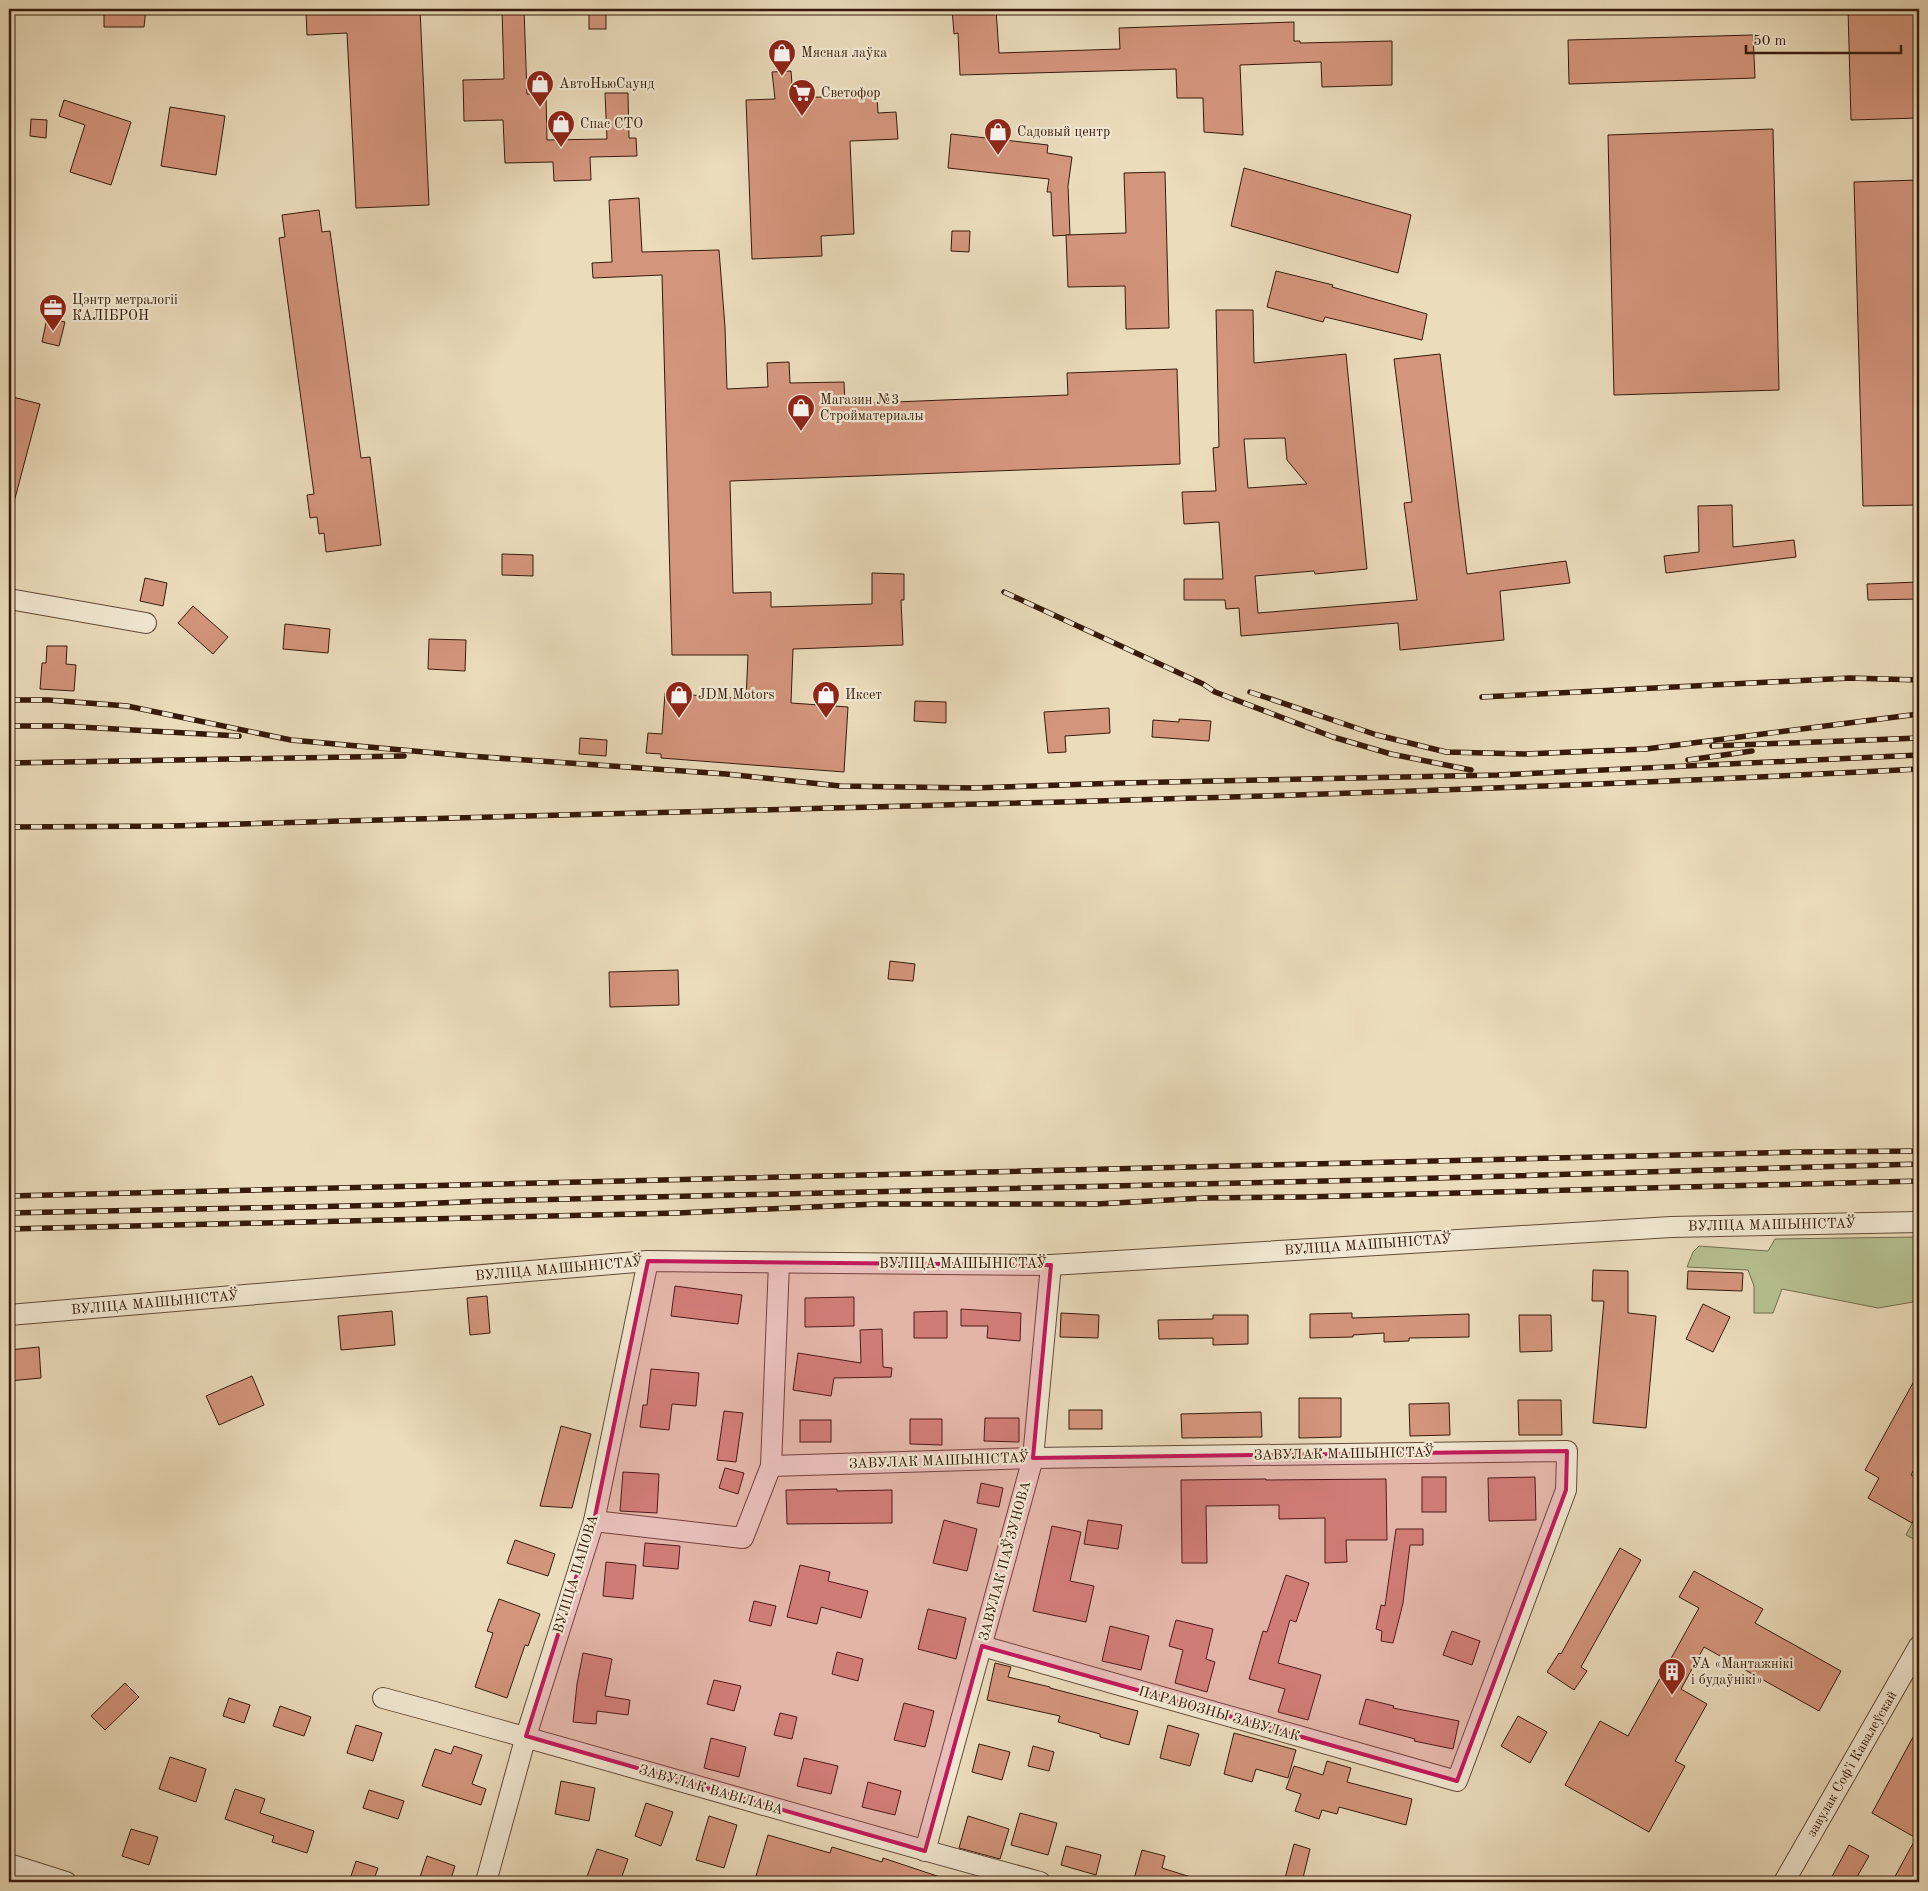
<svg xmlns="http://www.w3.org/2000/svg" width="1928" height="1891" viewBox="0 0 1928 1891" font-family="'Old Standard TT',serif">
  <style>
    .green { fill: #b6c092; stroke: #756d4e }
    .building { fill: #d4957d; stroke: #341a09; fill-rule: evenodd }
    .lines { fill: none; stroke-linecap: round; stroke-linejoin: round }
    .minor-casing { stroke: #624a36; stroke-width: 22 }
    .minor { stroke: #f2e8d3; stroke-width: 20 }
    .rail-casing { stroke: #341a09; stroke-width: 5.5 }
    .rail { stroke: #f2e8d3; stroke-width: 4; stroke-dasharray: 11; stroke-linecap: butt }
    .marked { fill: #c2185b; fill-opacity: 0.2; stroke: #c2185b; stroke-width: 4; stroke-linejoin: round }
    .labels { text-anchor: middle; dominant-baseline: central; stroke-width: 4.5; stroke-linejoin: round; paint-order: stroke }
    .poi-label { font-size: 14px; fill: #341a09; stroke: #f2e8d3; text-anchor: start }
    .street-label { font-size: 14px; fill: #341a09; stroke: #f2e8d3 }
  </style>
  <rect width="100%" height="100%" fill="#ebdcbc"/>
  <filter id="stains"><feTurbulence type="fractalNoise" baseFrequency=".004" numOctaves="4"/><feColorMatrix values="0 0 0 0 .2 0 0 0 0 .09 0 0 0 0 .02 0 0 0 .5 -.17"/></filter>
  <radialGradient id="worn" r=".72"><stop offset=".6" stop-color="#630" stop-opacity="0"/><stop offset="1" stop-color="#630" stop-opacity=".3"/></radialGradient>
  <!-- green -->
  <g class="green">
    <polygon points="1919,1237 1919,1301 1878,1308 1782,1289 1773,1313 1754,1313 1754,1286 1748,1270 1687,1267 1693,1252 1699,1246 1768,1251 1775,1239"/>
    <polygon points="1919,1510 1919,1542 1906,1535"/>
  </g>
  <!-- building -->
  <g class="building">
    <polygon points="104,9 146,9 144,27 104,27"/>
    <polygon points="347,9 420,9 429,205 356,208 347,33 307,35 306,13 347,11"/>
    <polygon points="502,9 524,9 527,94 546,94 547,140 607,139 605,93 628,93 629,138 636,138 637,156 590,157 591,180 554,181 553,162 505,163 503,120 464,121 463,80 504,79"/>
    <rect x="589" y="9" width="17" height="20"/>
    <polygon points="952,9 996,9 999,53 1120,49 1119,28 1294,22 1294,41 1300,41 1300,43 1392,41 1392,85 1322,87 1321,62 1240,65 1243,135 1204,132 1203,98 1177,98 1176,69 960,75 958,33 954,34"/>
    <polygon points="1848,9 1919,9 1919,118 1851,120"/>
    <polygon points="1753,35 1755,78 1569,84 1568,40"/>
    <polygon points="791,71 793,98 877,95 878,113 896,112 898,139 850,141 854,234 821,236 822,256 752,259 746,100 775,99 772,72"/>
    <polygon points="64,100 131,122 111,185 70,172 85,125 59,116"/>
    <polygon points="170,107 225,116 216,175 161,166"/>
    <polygon points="31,119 47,120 46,138 30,136"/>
    <polygon points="1773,129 1779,390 1614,395 1608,135"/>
    <polygon points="951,134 1048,145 1047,153 1072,157 1068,186 1070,235 1053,236 1051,192 1047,192 1049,179 948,168"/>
    <polygon points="1244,168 1411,215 1398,273 1231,226"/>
    <polygon points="1165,172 1169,328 1126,329 1125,286 1068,287 1066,235 1126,233 1124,173"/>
    <polygon points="1919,180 1919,505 1863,506 1854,182"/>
    <polygon points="639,198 642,252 719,250 725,327 727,389 768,387 767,363 789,362 790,383 844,382 845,404 1068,395 1067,373 1177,369 1180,464 730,481 733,593 771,592 771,607 872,604 872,573 904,574 904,600 901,600 903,645 793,649 791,703 848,707 844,772 661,758 661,754 646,753 648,733 662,734 665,693 746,699 748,655 672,655 662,275 593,278 592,263 612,262 609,200"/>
    <polygon points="319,210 322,232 330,231 361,458 370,457 381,545 326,552 324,533 319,534 317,517 310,518 307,495 314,494 279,238 285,237 282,215"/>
    <polygon points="952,231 970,231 969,252 951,251"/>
    <polygon points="1276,271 1333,285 1332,287 1427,314 1422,340 1325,317 1323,322 1267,307"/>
    <path d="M1216 310H1253L1254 363 1346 354 1367 569 1315 574 1314 571 1255 576 1258 613 1417 600 1404 503 1412 502 1394 359 1440 354 1467 574 1566 561 1570 583 1500 591 1504 640 1400 650 1398 623 1241 636 1239 608 1226 609 1225 600H1184V579H1223L1219 522 1184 524 1182 492 1216 491 1213 448 1219 447ZM1285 438 1287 460 1307 484 1248 488 1244 439Z"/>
    <polygon points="47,318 65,322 59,346 42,342"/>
    <polygon points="9,396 40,404 14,502 9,502"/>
    <polygon points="1732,505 1733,547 1794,540 1796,557 1666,573 1664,556 1699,552 1698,506"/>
    <polygon points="502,554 533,555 533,576 502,575"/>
    <polygon points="145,578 167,583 163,606 140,601"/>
    <polygon points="1919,582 1919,599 1868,600 1867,584"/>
    <polygon points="193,606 228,637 213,654 178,623"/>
    <polygon points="285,624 330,629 328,653 283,649"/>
    <polygon points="429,639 466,640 465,671 428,669"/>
    <polygon points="47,646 67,646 66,664 76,665 74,691 40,689 42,663 46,663"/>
    <polygon points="915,701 946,702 946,723 914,721"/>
    <polygon points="1109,708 1110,733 1065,736 1066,752 1048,753 1044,712"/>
    <polygon points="1179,719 1211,721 1209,741 1152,737 1153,720 1179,722"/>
    <polygon points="580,738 607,740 606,756 579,754"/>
    <polygon points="890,961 915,964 913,981 888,979"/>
    <polygon points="678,970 679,1005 610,1007 609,972"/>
    <polygon points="1593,1270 1628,1271 1628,1313 1656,1316 1646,1428 1593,1423 1604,1301 1592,1301"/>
    <polygon points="1688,1271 1743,1273 1742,1291 1687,1289"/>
    <polygon points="675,1286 742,1295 738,1324 671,1316"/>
    <polygon points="487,1296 490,1333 470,1335 467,1298"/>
    <polygon points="854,1297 854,1326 805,1327 805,1298"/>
    <polygon points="1703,1304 1730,1317 1713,1352 1686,1339"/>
    <polygon points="961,1309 1021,1313 1020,1341 987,1338 988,1326 961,1326"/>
    <polygon points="392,1311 395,1345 341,1350 338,1316"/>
    <polygon points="947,1311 947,1338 914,1338 914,1312"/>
    <polygon points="1061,1313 1099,1315 1098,1338 1060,1337"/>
    <polygon points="1352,1313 1352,1318 1469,1314 1469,1337 1409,1338 1409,1341 1384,1342 1384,1333 1353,1335 1353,1337 1310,1338 1310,1314"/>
    <polygon points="1213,1315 1248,1315 1248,1344 1213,1345 1213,1338 1159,1339 1158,1320 1213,1319"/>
    <polygon points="1519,1315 1551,1315 1552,1351 1520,1352"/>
    <polygon points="882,1329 883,1367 892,1368 891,1377 834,1378 831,1396 793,1390 798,1353 861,1363 860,1330"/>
    <polygon points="39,1347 41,1378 9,1381 9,1350"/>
    <polygon points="651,1369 699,1373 696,1406 672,1404 669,1430 640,1427 643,1405 647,1405"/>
    <polygon points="1919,1372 1919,1460 1911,1475 1919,1479 1919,1510 1912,1523 1868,1498 1879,1478 1865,1470"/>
    <polygon points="252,1376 264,1405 219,1425 206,1396"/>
    <polygon points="1299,1398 1341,1398 1341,1437 1299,1438"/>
    <polygon points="1518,1400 1561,1400 1562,1435 1519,1435"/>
    <polygon points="1449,1403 1450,1435 1410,1436 1409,1404"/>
    <rect x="1069" y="1410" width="33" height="19"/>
    <polygon points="724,1411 743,1413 736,1462 717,1460"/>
    <polygon points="1261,1412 1262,1437 1182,1438 1181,1414"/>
    <polygon points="985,1418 1019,1418 1019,1442 984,1441"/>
    <polygon points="910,1419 942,1419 942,1445 910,1444"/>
    <rect x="800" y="1420" width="31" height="22"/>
    <polygon points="561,1426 591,1434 572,1508 540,1506"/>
    <polygon points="725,1468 744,1473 738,1494 719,1488"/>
    <polygon points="623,1472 659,1474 657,1513 620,1511"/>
    <rect x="1422" y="1477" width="24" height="35"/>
    <polygon points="1535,1477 1536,1520 1489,1521 1488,1478"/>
    <polygon points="1266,1479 1266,1480 1386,1479 1387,1540 1346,1540 1347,1562 1325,1563 1325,1518 1279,1519 1279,1505 1206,1506 1207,1563 1182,1563 1181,1480"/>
    <polygon points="981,1483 1003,1488 999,1507 977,1503"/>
    <polygon points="837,1489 837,1491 892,1490 892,1523 787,1524 786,1490"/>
    <polygon points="944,1520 977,1529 967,1571 933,1563"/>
    <polygon points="1088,1520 1122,1525 1118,1549 1084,1544"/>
    <polygon points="1052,1526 1081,1532 1070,1581 1094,1586 1086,1622 1033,1611"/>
    <polygon points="1396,1529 1423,1529 1423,1545 1410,1545 1403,1603 1393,1643 1381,1641 1382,1631 1376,1629 1381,1605 1385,1606"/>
    <polygon points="515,1540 555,1554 548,1576 507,1563"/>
    <polygon points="645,1543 680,1546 678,1569 643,1566"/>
    <polygon points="1620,1548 1641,1560 1581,1667 1587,1671 1574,1690 1547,1672 1559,1653 1561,1654"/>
    <polygon points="606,1562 636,1565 633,1599 603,1596"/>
    <polygon points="800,1565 830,1572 828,1581 868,1591 861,1618 821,1607 817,1624 787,1617"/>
    <polygon points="1694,1571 1763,1609 1755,1623 1841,1671 1819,1711 1704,1647 1681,1689 1707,1704 1675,1761 1685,1766 1649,1832 1565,1785 1600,1721 1628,1736 1699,1608 1679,1597"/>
    <polygon points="1286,1575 1309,1583 1296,1622 1290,1620 1278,1663 1321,1675 1308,1720 1278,1712 1285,1689 1249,1679 1263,1631 1267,1632"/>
    <polygon points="499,1599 540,1614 528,1646 525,1645 507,1698 475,1687 493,1633 487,1631"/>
    <polygon points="754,1601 776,1606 771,1626 749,1621"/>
    <polygon points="928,1609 966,1618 956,1659 918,1649"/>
    <polygon points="1176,1620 1213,1629 1206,1659 1215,1662 1207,1692 1175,1683 1183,1650 1169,1646"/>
    <polygon points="1110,1626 1149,1636 1141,1670 1102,1661"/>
    <polygon points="1452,1631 1480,1641 1472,1665 1443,1655"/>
    <polygon points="837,1652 863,1659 858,1681 832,1674"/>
    <polygon points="583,1653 612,1659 605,1696 630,1700 628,1715 597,1711 596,1724 573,1722 577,1684"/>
    <polygon points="995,1663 1011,1667 1008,1677 1050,1687 1050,1688 1138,1711 1129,1745 1100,1737 1100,1734 1058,1722 1060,1716 987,1700"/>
    <polygon points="714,1680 741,1686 734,1711 707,1704"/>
    <polygon points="125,1683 139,1697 105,1730 91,1716"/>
    <polygon points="229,1698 250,1705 244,1723 223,1716"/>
    <polygon points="1366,1699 1394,1706 1393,1708 1459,1721 1453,1749 1414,1741 1415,1739 1359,1724"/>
    <polygon points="904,1703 934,1711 925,1747 894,1740"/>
    <polygon points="280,1706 311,1717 304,1736 273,1726"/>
    <polygon points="780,1713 797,1717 792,1739 774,1735"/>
    <polygon points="1518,1716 1547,1732 1530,1763 1501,1746"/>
    <polygon points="356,1725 382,1733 373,1761 347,1753"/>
    <polygon points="1168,1725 1199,1734 1190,1766 1160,1758"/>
    <polygon points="1919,1726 1919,1882 1892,1882 1916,1838 1872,1813"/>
    <polygon points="1234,1733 1296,1750 1288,1778 1256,1769 1252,1782 1224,1774"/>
    <polygon points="711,1738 746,1747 739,1777 704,1768"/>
    <polygon points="979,1744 1010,1752 1002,1780 972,1772"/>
    <polygon points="454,1746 482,1755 472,1784 486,1789 481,1805 422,1786 435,1749 451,1754"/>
    <polygon points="1033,1746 1054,1752 1049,1771 1028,1766"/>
    <polygon points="170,1757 206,1769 196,1802 159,1789"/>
    <polygon points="804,1758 838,1766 831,1794 797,1786"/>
    <polygon points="1327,1761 1351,1768 1347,1782 1412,1799 1406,1825 1339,1807 1337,1814 1322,1810 1319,1819 1295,1811 1301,1794 1286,1789 1294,1766 1323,1775"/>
    <polygon points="561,1781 595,1788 589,1821 555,1814"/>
    <polygon points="868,1782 901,1791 895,1815 862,1807"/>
    <polygon points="235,1789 265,1799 260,1813 314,1831 307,1853 272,1842 274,1836 225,1819"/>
    <polygon points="369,1790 404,1801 398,1819 363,1808"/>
    <polygon points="646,1803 673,1812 661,1846 635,1836"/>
    <polygon points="1020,1813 1057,1823 1048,1855 1011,1845"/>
    <polygon points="709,1816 737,1825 724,1868 696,1860"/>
    <polygon points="968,1816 1009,1829 1000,1859 959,1848"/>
    <polygon points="131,1829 158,1837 149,1865 122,1856"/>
    <polygon points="768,1835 830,1853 832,1847 882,1862 883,1858 946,1879 946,1882 779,1882 756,1876"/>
    <polygon points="1294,1844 1310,1849 1302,1882 1284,1882"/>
    <polygon points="1849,1845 1869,1856 1854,1882 1829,1882"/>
    <polygon points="1066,1846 1101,1855 1096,1875 1061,1865"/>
    <polygon points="597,1849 628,1859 620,1882 585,1882"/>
    <polygon points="1142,1850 1165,1856 1162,1868 1194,1878 1193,1882 1147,1882 1134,1879"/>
    <polygon points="427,1856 455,1866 450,1882 436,1882 420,1877"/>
    <polygon points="356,1861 378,1868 373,1882 361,1882 350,1879"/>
  </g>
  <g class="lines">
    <defs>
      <g id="minor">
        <polyline points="9,599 146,623"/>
        <polyline points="9,1315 648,1261 1051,1265 1671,1227 1919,1222"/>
        <polyline points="771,1466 1033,1458 1567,1451 1566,1490 1457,1781 982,1646"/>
        <polyline points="594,1521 743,1538 771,1466 779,1263"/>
        <path d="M383 1698C603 1757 820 1823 1040 1882"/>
        <polyline points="925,1851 1033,1458 1051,1265"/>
        <polyline points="9,1864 66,1882"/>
        <polyline points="486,1882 526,1736 594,1521 648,1261"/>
        <polyline points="1784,1882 1919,1646"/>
      </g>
    </defs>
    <!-- minor casing -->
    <use href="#minor" class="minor-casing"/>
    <!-- minor -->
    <use href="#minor" class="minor"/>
    <defs>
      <g id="rail">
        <polyline points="1004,592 1203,684 1215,692 1333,737 1391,754 1471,770"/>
        <polyline points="1250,692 1377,735 1446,752 1525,754 1646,749 1919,714"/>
        <polyline points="1482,697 1850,678 1919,680"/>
        <polyline points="9,700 48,700 127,706 291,740 469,756 726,774 840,786 974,788 1121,783 1498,775 1919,755"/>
        <polyline points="9,726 62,726 239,736"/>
        <polyline points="1712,746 1919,738"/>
        <polyline points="1688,760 1752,751"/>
        <polyline points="9,763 404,756"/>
        <path d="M9 827 170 826C753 808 1337 800 1919 769"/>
        <polyline points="9,1196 1801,1152 1919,1151"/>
        <polyline points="9,1213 393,1205 486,1201 1367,1180 1919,1164"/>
        <polyline points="9,1229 678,1213 876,1204 1097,1204 1204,1198 1303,1197 1919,1181"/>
      </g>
    </defs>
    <!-- rail casing -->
    <use href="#rail" class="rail-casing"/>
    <!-- rail -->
    <use href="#rail" class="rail"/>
  </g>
  <!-- marked area -->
  <path class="marked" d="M648 1261 1051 1265 1033 1458 1567 1451 1566 1490 1457 1781 982 1646 925 1851 526 1736 594 1521Z"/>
  <!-- icons -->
  <defs>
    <symbol id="shop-pin" viewBox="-11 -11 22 30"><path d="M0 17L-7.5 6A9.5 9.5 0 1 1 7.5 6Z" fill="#8f2418" stroke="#f2e8d3"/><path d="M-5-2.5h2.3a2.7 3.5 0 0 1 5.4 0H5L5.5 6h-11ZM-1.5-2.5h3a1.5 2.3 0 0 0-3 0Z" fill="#fff"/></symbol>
    <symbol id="supermarket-pin" viewBox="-11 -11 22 30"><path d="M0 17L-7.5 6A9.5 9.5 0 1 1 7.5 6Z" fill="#8f2418" stroke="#f2e8d3"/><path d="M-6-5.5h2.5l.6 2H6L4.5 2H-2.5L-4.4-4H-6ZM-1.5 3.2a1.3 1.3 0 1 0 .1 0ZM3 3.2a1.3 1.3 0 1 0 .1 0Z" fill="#fff"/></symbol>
    <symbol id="office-pin" viewBox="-11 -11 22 30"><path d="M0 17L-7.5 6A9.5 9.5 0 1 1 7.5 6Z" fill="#8f2418" stroke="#f2e8d3"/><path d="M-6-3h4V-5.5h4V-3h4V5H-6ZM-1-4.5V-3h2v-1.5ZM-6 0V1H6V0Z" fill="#fff"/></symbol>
    <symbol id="building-pin" viewBox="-11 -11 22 30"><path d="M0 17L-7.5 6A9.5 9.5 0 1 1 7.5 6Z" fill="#8f2418" stroke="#f2e8d3"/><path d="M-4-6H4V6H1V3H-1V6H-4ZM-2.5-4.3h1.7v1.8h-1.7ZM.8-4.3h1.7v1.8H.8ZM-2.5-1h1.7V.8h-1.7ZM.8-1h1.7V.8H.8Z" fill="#fff"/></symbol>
  </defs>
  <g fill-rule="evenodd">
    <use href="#shop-pin" x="766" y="37" width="32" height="43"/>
    <use href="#shop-pin" x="524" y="68" width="32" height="43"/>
    <use href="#supermarket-pin" x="786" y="77" width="32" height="43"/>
    <use href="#shop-pin" x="545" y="108" width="32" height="43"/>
    <use href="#shop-pin" x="982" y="116" width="32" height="43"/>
    <use href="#office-pin" x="37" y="292" width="32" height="43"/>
    <use href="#shop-pin" x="785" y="392" width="32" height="43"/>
    <use href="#shop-pin" x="663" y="679" width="32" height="43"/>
    <use href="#shop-pin" x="810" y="679" width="32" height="43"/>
    <use href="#building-pin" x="1656" y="1656" width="32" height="43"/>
  </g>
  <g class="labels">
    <!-- poi labels -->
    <g class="poi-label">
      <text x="801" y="53">Мясная лаўка</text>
      <text x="559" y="84">АвтоНьюСаунд</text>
      <text x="821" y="93">Светофор</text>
      <text x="580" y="124">Спас СТО</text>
      <text x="1017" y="132">Садовый центр</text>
      <text x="72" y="300">Цэнтр метралогіі<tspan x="72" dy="16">КАЛIБРОН</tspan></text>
      <text x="820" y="400">Магазин №3<tspan x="820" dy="16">Стройматериалы</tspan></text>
      <text x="698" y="695">JDM Motors</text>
      <text x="845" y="695">Иксет</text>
      <text x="1691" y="1664">УА «Мантажнікі<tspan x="1691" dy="16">і будаўнікі»</tspan></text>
    </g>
    <!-- street labels -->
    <g class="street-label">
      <text transform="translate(1772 1225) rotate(-1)">ВУЛІЦА МАШЫНІСТАЎ</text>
      <text transform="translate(1368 1245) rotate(-4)">ВУЛІЦА МАШЫНІСТАЎ</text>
      <text x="963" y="1264">ВУЛІЦА МАШЫНІСТАЎ</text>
      <text transform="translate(559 1269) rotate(-5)">ВУЛІЦА МАШЫНІСТАЎ</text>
      <text transform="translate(155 1303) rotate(-5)">ВУЛІЦА МАШЫНІСТАЎ</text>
      <text transform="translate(1344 1454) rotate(-1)">ЗАВУЛАК МАШЫНІСТАЎ</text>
      <text transform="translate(939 1461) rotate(-2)">ЗАВУЛАК МАШЫНІСТАЎ</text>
      <text transform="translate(1005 1561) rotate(-75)">ЗАВУЛАК ПАЎЗУНОВА</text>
      <text transform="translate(576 1574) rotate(-73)">ВУЛІЦА ПАПОВА</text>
      <text transform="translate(1219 1714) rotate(16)">ПАРАВОЗНЫ ЗАВУЛАК</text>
      <text transform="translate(1852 1764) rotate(-60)">завулак Софʼі Кавалеўскай</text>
      <text transform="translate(711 1790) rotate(16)">ЗАВУЛАК ВАВІЛАВА</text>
    </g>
  </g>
  <!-- margin -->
  <rect width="1928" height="1891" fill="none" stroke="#ebdcbc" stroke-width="30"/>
  <rect x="10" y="10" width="1908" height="1871" fill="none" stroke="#341a09" stroke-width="2.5"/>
  <rect x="15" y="15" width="1898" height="1861" fill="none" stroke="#341a09"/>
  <!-- scale -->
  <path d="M1746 45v8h155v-8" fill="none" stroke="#341a09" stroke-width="2.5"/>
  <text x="1753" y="45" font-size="15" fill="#341a09" stroke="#f2e8d3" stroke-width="4" paint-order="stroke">50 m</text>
  <rect width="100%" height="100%" filter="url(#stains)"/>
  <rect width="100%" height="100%" fill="url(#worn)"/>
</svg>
